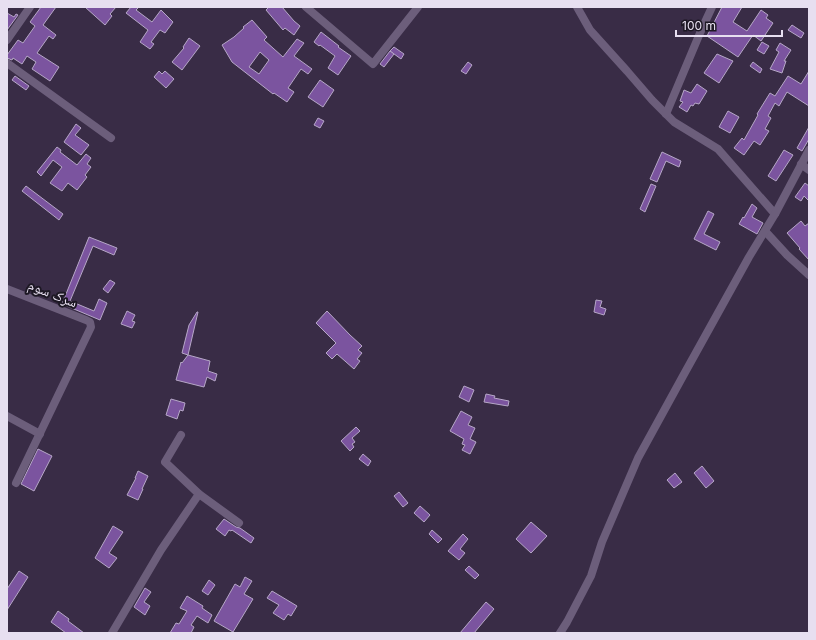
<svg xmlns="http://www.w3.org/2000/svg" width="816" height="640" viewBox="0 0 816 640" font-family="Inter,'Noto Naskh Arabic',sans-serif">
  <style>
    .building { fill: #7b549f; stroke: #b6a7c7; fill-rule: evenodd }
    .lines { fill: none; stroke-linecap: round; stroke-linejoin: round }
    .minor { stroke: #6c5e7b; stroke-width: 8 }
    .labels { text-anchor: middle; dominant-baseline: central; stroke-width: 4; stroke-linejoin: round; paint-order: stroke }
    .street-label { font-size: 14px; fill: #e7dff0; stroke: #1d1824 }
  </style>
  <rect width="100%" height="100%" fill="#392c46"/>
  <!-- building -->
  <g class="building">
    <polygon points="41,7 56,7 43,25 56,35 53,39 49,36 37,53 59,67 50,81 32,69 36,62 27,56 22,64 13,58 12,60 7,58 7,55 18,40 23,43 35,26 30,22"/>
    <polygon points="85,7 116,7 110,14 112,16 105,25"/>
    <polygon points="131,7 139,7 136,10 152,22 161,10 173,22 165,33 160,30 151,42 154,44 150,49 140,42 148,30 126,13"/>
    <polygon points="269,7 282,7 294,21 300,26 294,35 285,28 283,30 266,10"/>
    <polygon points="722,7 742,7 733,22 747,31 761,10 768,15 766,18 773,23 761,41 753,35 738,57 707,36"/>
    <polygon points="7,13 14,17 16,14 18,15 7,30"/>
    <path d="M252 20 267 37 264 40 283 57 297 39 304 43 294 56 312 69 308 74 301 69 288 88 294 92 287 102 274 93 273 94 232 62 222 45 234 37 244 28 243 27ZM260 52 269 60 259 74 249 67Z"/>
    <polygon points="792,25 804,33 801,38 788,30"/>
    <polygon points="321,32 339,46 338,47 351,56 338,75 328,68 335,56 320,45 319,46 314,42"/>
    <polygon points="189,38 200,46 182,70 172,62 184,48 183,47"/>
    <polygon points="762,42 769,46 764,54 757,50"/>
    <polygon points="780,43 791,50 784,61 786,61 782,73 770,69 779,52 776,50"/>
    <polygon points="394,47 404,54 401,59 390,51"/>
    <polygon points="390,51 394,54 384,67 380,64"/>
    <polygon points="717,54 733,61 719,83 704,73"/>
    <polygon points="468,62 472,65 466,74 461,71"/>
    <polygon points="753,62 762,69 760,73 750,66"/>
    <polygon points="159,71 162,74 165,71 174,79 166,88 154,77"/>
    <polygon points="809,71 809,106 787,92 779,106 775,103 768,116 771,118 765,129 769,131 760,145 754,141 744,155 734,148 742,138 744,140 758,115 757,114 770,93 775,96 788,76 801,84"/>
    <polygon points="15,76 29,86 26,90 12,80"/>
    <polygon points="320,80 334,90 323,107 308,97"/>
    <polygon points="697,84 707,91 699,104 695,103 693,106 691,105 687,112 679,107 683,102 680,101 684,90 691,93"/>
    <polygon points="728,111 739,117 730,133 719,127"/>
    <polygon points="318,118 324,121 320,128 314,125"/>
    <polygon points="76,124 81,128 75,135 89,145 81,155 64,142"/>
    <polygon points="809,127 809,139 802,151 797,148"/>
    <polygon points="57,147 61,150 60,152 77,165 86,154 91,158 87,164 91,167 85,175 87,177 77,190 68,183 62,191 50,183 62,167 53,160 41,176 37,172"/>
    <polygon points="784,150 793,155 776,181 768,176"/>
    <polygon points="662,152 681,161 679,167 666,161 657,182 650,179"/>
    <polygon points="805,183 809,186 809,201 804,196 801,201 795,197"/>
    <polygon points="651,184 656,186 645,212 640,209"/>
    <polygon points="26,186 63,214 59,220 22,191"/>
    <polygon points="752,204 757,208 752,217 763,223 757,234 739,224 743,217 744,218"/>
    <polygon points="708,211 714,214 704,234 720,242 716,250 694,239"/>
    <polygon points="801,221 805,226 809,223 809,260 799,249 800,248 787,233"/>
    <polygon points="89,237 117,248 114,255 93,246 70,301 94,311 99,299 107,303 100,320 62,304"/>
    <polygon points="110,280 115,283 108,293 103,289"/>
    <polygon points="596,300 602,301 600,307 606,309 604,315 594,312"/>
    <polygon points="127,311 135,315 132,321 135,322 132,328 121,324"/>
    <polygon points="327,311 350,335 362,346 358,350 362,353 357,359 360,361 354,369 337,354 332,359 326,353 336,343 316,323"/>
    <polygon points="197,312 198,312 188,355 182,353 189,325"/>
    <polygon points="188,355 210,361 208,371 217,374 215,381 207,377 204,387 176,380 181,362 182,363"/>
    <polygon points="464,386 474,390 469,402 459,397"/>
    <polygon points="486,394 495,396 494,398 509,401 508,406 484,402"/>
    <polygon points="171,399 185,403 183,411 180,410 177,419 166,415"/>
    <polygon points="461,411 472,417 468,425 475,428 470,439 476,442 470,454 462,450 465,445 462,444 464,439 450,431"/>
    <polygon points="356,427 360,431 352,438 355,442 352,444 354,447 350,451 341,441"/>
    <polygon points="38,449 52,456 34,491 21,484"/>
    <polygon points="363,454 371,461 368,466 359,459"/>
    <polygon points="702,466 714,481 706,488 694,473"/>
    <polygon points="138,471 148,476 142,489 143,489 138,500 127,495 136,478 135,478"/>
    <polygon points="675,473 682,482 674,488 667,480"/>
    <polygon points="399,492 408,503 403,507 394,496"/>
    <polygon points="420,506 430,515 424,522 414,513"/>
    <polygon points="224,519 236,527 240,528 254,538 251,543 232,530 231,531 229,530 225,536 216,529"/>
    <polygon points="531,522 547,536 531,553 516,539"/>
    <polygon points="113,526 123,532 109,553 117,558 109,568 95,558"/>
    <polygon points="432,530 442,539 438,543 429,534"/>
    <polygon points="463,534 468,539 460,549 465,553 459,560 448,551"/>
    <polygon points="469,566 479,575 475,579 465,570"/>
    <polygon points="19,571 28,577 7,610 7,589"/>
    <polygon points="245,577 252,581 244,594 253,599 233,632 214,621 235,584 240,587"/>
    <polygon points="209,580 215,585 208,595 202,591"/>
    <polygon points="145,588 151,592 144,602 150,606 145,615 134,607"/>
    <polygon points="272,591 297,606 291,616 288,614 284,620 273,613 279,605 267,598"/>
    <polygon points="187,596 203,606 202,608 212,615 208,623 197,616 191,625 194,627 191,633 170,633 176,623 179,624 187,611 180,608"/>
    <polygon points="486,602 494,609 474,633 460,633"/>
    <polygon points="58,611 69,619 68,621 84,633 66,633 51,622"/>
  </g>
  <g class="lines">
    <!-- minor -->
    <g class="minor">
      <polyline points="306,7 373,64 418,7"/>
      <polyline points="577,7 590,30 627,71 652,100 674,122 718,149 775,214"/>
      <polyline points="7,40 30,7"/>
      <polyline points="7,63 111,138"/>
      <polyline points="666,114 700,33 712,7"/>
      <polyline points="801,164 809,170"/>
      <polyline points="765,231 787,255 809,275"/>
      <polyline points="7,289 86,320 90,322 91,327 16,483"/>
      <polyline points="7,416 40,434"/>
      <polyline points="181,435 165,462 199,494 239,523"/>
      <polyline points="112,633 161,550 199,494"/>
      <polyline points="560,633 567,622 591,576 602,542 638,458 683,376 749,257 775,214 809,150"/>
    </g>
  </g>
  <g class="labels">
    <!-- street labels -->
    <g class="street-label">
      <text transform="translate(53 293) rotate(22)">سرک سوم</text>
    </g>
  </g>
  <!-- border -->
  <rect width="816" height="640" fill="none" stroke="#e7dff0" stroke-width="16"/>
  <!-- scale -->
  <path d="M676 30v6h106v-6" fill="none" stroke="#e7dff0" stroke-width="2"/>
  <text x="682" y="30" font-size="12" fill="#e7dff0" stroke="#1d1824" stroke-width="3" paint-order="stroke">100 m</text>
</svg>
